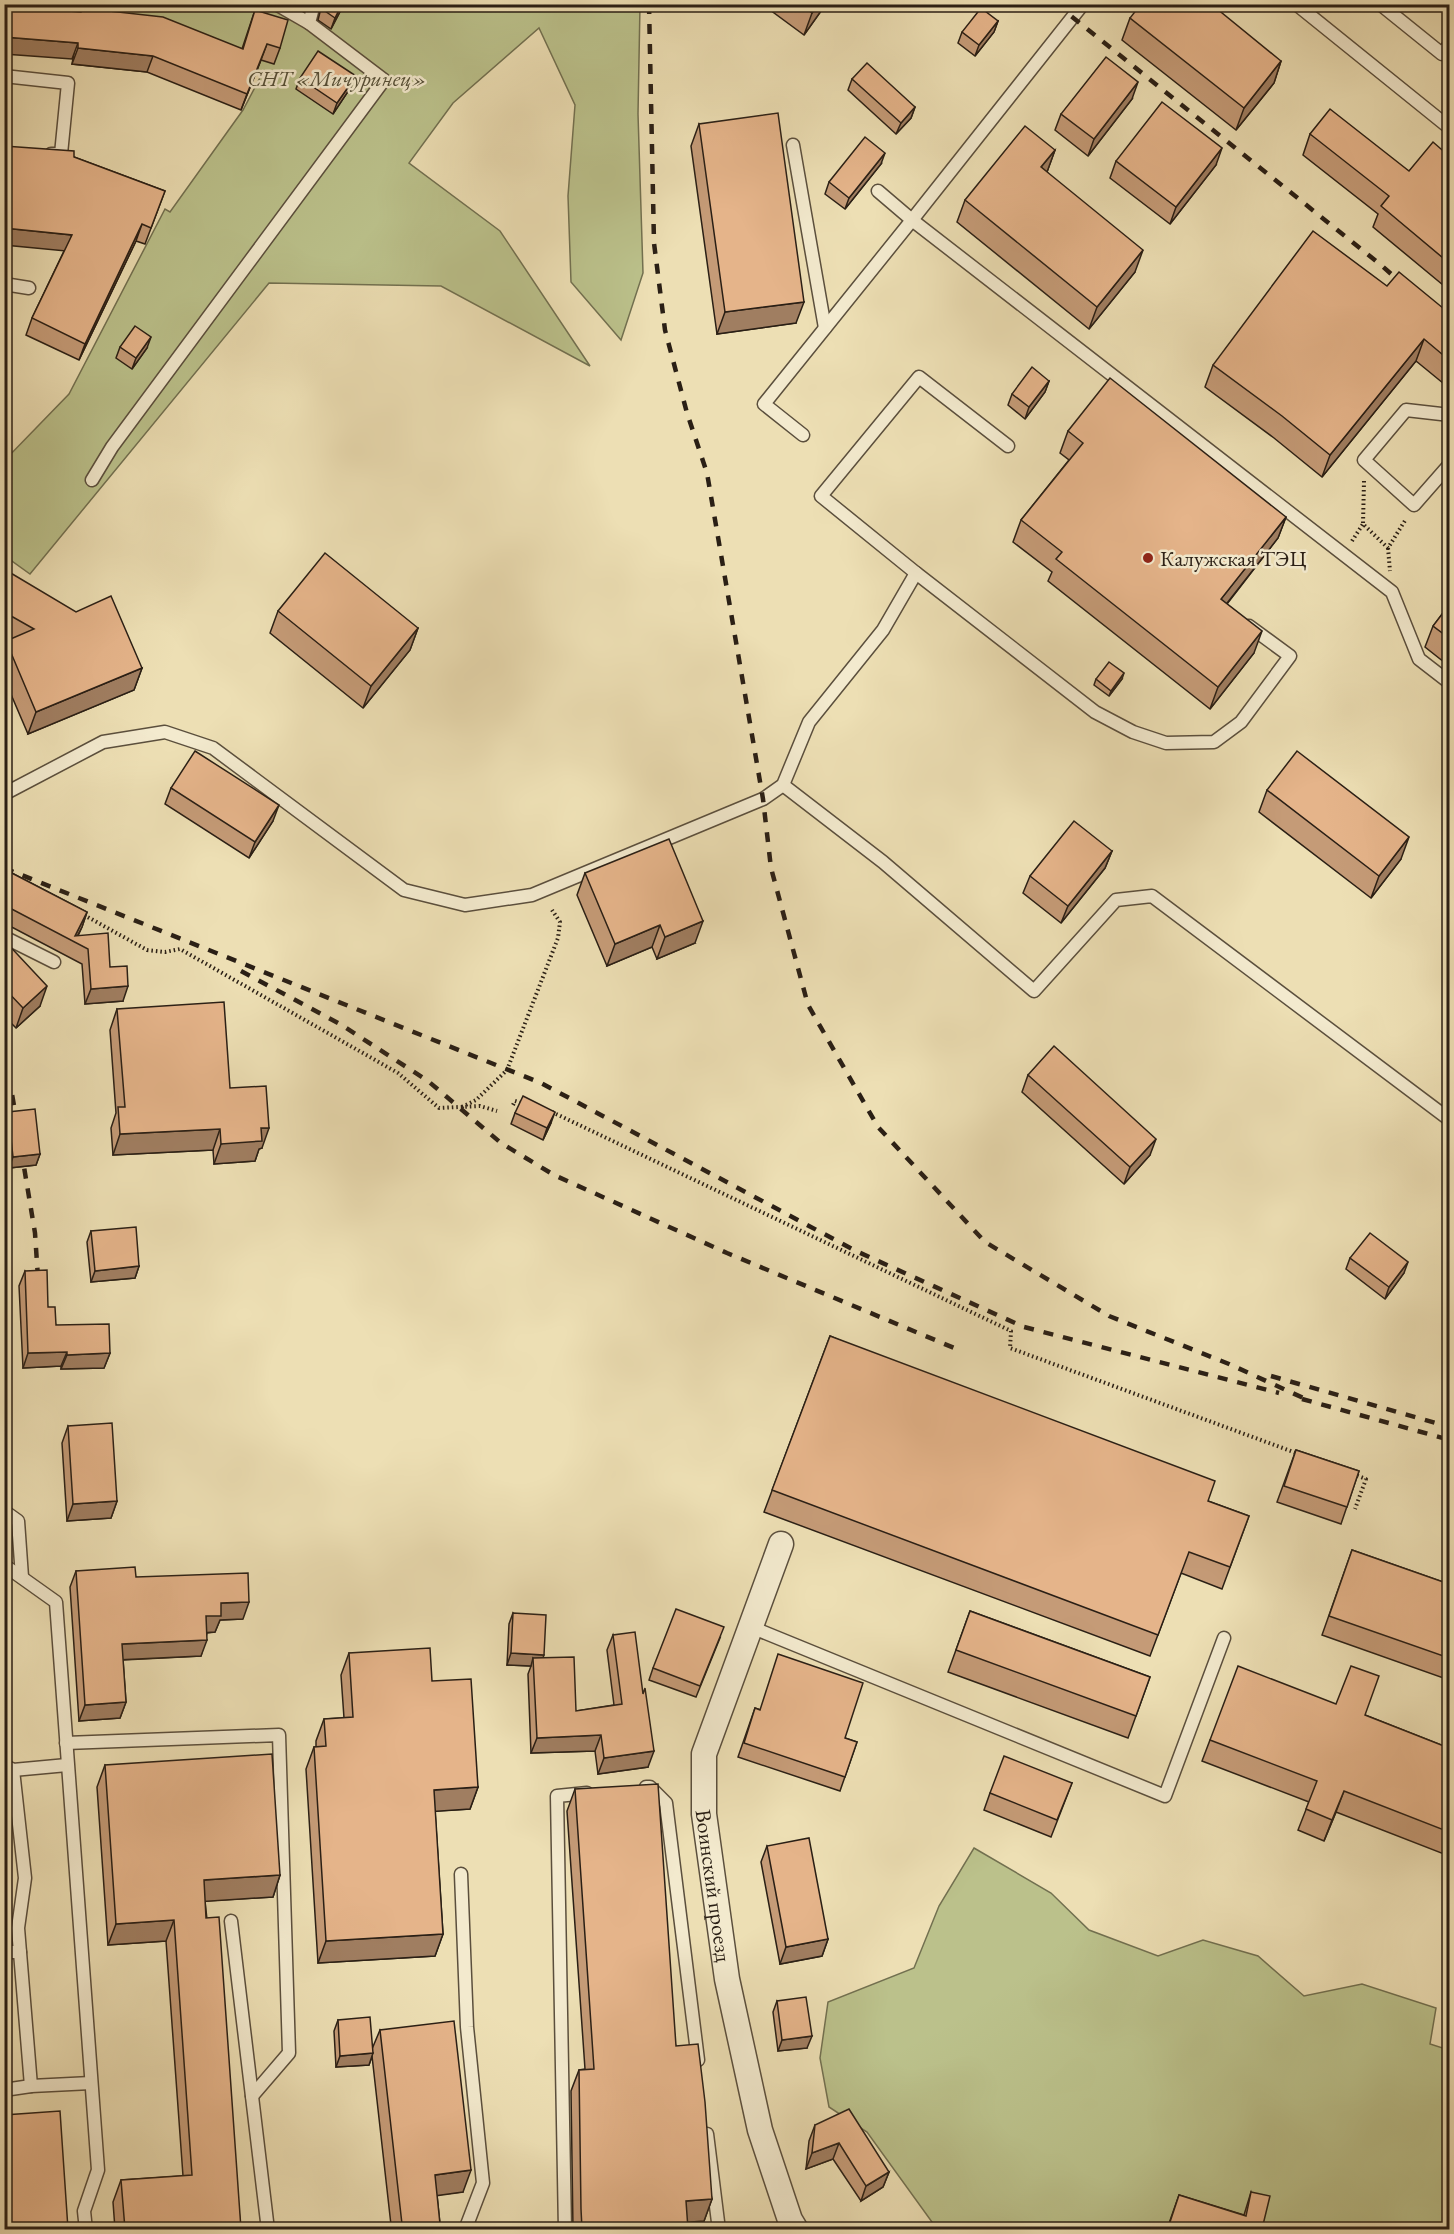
<svg xmlns="http://www.w3.org/2000/svg" width="1454" height="2234" viewBox="0 0 1454 2234" font-family="'EB Garamond',serif">
  <style>
    .green { fill: #bbc18b; stroke: #727050; stroke-width: 1.5 }
    .lines { fill: none; stroke-linecap: round; stroke-linejoin: round }
    .service-casing { stroke: #5b4f3d; stroke-width: 15 }
    .minor-casing { stroke: #5b4f3d; stroke-width: 27 }
    .path { stroke: #2a1f15; stroke-width: 4; stroke-dasharray: 1.5 3; stroke-linecap: butt }
    .service { stroke: #f3eace; stroke-width: 12 }
    .minor { stroke: #f3eace; stroke-width: 24 }
    .rail { stroke: #2a1f15; stroke-width: 4.5; stroke-dasharray: 10 10; stroke-linecap: butt }
    .wall { fill: #c59b77; stroke: #2a1f15; stroke-width: 1.5 }
    .shaded-wall { fill: #a07e61; stroke: #2a1f15; stroke-width: 1.5 }
    .building { fill: #e5b48a; stroke: #2a1f15; stroke-width: 1.5 }
    .poi-dot { fill: #8f2418; stroke: #f3eace; stroke-width: 2 }
    .labels { text-anchor: middle; dominant-baseline: central; stroke-width: 5; stroke-linejoin: round; paint-order: stroke }
    .park-label { font-size: 22px; font-style: italic; fill: #565038; stroke: #f3eace }
    .poi-label { font-size: 22px; fill: #2a1f15; stroke: #f3eace; text-anchor: start }
    .street-label { font-size: 22px; fill: #2a1f15; stroke: #f3eace }
  </style>
  <rect width="100%" height="100%" fill="#eddfb4"/>
  <filter id="stains"><feTurbulence type="fractalNoise" baseFrequency=".00333" numOctaves="4"/><feColorMatrix values="0 0 0 0 .2 0 0 0 0 .09 0 0 0 0 .02 0 0 0 .5 -.17"/></filter>
  <radialGradient id="worn" r=".72"><stop offset=".6" stop-color="#630" stop-opacity="0"/><stop offset="1" stop-color="#630" stop-opacity=".3"/></radialGradient>
  <!-- green -->
  <g class="green">
    <polygon points="5,5 640,5 638,114 643,273 621,340 571,282 568,196 575,105 539,28 453,103 409,163 500,231 590,366 441,286 269,283 30,574 5,556 4,461 69,394 165,209 170,212 243,110 263,72 177,34 5,19"/>
    <polygon points="974,1848 1051,1893 1089,1930 1158,1956 1203,1940 1258,1956 1304,1996 1362,1984 1436,2008 1430,2044 1449,2050 1449,2229 937,2229 867,2132 829,2107 820,2058 828,2002 914,1968 939,1906"/>
  </g>
  <g class="lines">
    <defs>
      <g id="service">
        <polyline points="276,4 309,23"/>
        <polyline points="1296,4 1446,125"/>
        <polyline points="1380,4 1442,54 1450,44"/>
        <polyline points="4,76 68,83 61,154 51,154"/>
        <polyline points="793,145 825,328"/>
        <polyline points="878,191 912,220 1083,4"/>
        <polyline points="4,284 29,288"/>
        <polyline points="1450,415 1406,410 1364,460 1414,505 1450,464"/>
        <polyline points="803,435 764,404 912,220 1392,592 1419,659 1450,683"/>
        <polyline points="92,480 112,447 384,80 309,23 314,4"/>
        <polyline points="916,573 1095,712 1133,732 1166,743 1214,742 1241,722 1290,656 1249,626"/>
        <polyline points="783,785 883,862 1034,991 1116,900 1152,896 1450,1120"/>
        <polyline points="4,794 103,742 165,732 213,748 404,890 465,905 532,895 763,799 783,785 809,722 883,630 916,573 821,496 919,377 1008,446"/>
        <polyline points="4,937 54,962"/>
        <polyline points="4,1511 18,1521 22,1577"/>
        <polyline points="4,1565 56,1602 98,2170 84,2211 86,2230"/>
        <polyline points="751,1627 1165,1796 1224,1638"/>
        <polyline points="66,1743 279,1735 289,2053 252,2096"/>
        <polyline points="4,1765 13,1770 67,1765"/>
        <polyline points="13,1770 25,1878 18,1928 31,2086 91,2083"/>
        <polyline points="646,1787 650,1787 666,1803 698,2060"/>
        <polyline points="461,1874 467,2027 483,2183 465,2230"/>
        <polyline points="231,1921 268,2230"/>
        <polyline points="4,1952 20,1952"/>
        <polyline points="4,2090 31,2086"/>
        <polyline points="707,2134 719,2230"/>
        <polyline points="565,2230 557,1796 587,1793"/>
      </g>
      <g id="minor">
        <path id="s1" d="M781 1544 704 1754V1814L727 1979 760 2130 790 2220 796 2230"/>
      </g>
    </defs>
    <!-- service casing -->
    <use href="#service" class="service-casing"/>
    <!-- minor casing -->
    <use href="#minor" class="minor-casing"/>
    <!-- path -->
    <g class="path">
      <polyline points="1364,481 1363,524 1388,548 1406,519"/>
      <polyline points="1352,541 1363,524"/>
      <polyline points="1388,548 1390,571"/>
      <polyline points="84,915 147,950 165,952 180,949 398,1073 439,1108 480,1106 497,1111"/>
      <polyline points="513,1105 515,1101 525,1104"/>
      <polyline points="462,1107 476,1100 507,1070 558,938 560,922 552,910"/>
      <polyline points="552,1112 1011,1331 1010,1348 1299,1454"/>
      <polyline points="1353,1474 1366,1479 1355,1509"/>
    </g>
    <!-- service -->
    <use href="#service" class="service"/>
    <!-- minor -->
    <use href="#minor" class="minor"/>
    <!-- rail -->
    <g class="rail">
      <polyline points="649,4 654,243 665,330 687,413 707,473 763,799 771,868 808,1005 878,1127 985,1242 1109,1316 1229,1364 1310,1401"/>
      <polyline points="1056,4 1381,265 1406,287"/>
      <polyline points="4,868 541,1083 856,1251 1024,1327 1279,1393"/>
      <polyline points="241,971 340,1024 428,1081 501,1143 554,1175 727,1253 959,1350"/>
      <polyline points="4,1077 12,1094 18,1129"/>
      <polyline points="21,1149 35,1233 38,1278"/>
      <polyline points="1271,1376 1450,1427"/>
      <polyline points="1302,1399 1450,1440"/>
    </g>
  </g>
  <!-- wall -->
  <g class="wall">
    <polygon points="322,4 344,4 331,29 318,20"/>
    <polygon points="762,4 826,4 804,35"/>
    <polygon points="82,8 242,49 255,10 280,48 274,64 261,60 241,110 147,72 72,64"/>
    <polygon points="1130,18 1281,61 1274,83 1236,130 1122,40"/>
    <polygon points="998,21 994,32 975,56 958,43 962,32"/>
    <polygon points="356,76 351,87 333,114 296,89 300,78"/>
    <polygon points="852,79 915,107 911,118 896,134 848,90"/>
    <polygon points="1132,99 1088,156 1055,130 1061,114"/>
    <polygon points="699,124 796,323 717,334 691,146"/>
    <polygon points="1310,134 1409,171 1449,156 1449,290 1373,227 1378,214 1303,155"/>
    <polygon points="1055,150 1047,172 1135,272 1089,329 957,222 965,200"/>
    <polygon points="74,157 165,191 145,244 136,241 79,360 26,335 32,318 64,251"/>
    <polygon points="1116,161 1216,165 1170,224 1110,178"/>
    <polygon points="881,164 845,209 825,194 829,182"/>
    <polygon points="1387,286 1449,313 1449,388 1416,361 1322,477 1274,438 1205,387 1213,365"/>
    <polygon points="120,347 147,348 132,369 116,358"/>
    <polygon points="1049,381 1045,392 1025,419 1008,405 1012,394"/>
    <polygon points="1068,431 1286,517 1278,538 1227,604 1254,653 1210,709 1048,581 1052,572 1013,542 1021,520 1069,460 1060,453"/>
    <polygon points="4,569 142,668 134,690 28,734 4,678 4,645 6,641 7,640 4,638"/>
    <polygon points="1449,605 1449,666 1425,647 1433,626"/>
    <polygon points="278,611 418,628 410,650 363,708 270,633"/>
    <polygon points="1096,679 1122,679 1109,696 1094,685"/>
    <polygon points="171,788 273,821 249,858 165,804"/>
    <polygon points="1267,790 1401,859 1371,898 1259,812"/>
    <polygon points="1112,851 1105,868 1061,923 1023,893 1030,876"/>
    <polygon points="4,869 87,912 82,927 78,936 110,967 123,1001 85,1004 82,964 4,923"/>
    <polygon points="585,873 695,943 657,959 652,947 607,966 577,895"/>
    <polygon points="4,940 40,1006 16,1028 4,1016"/>
    <polygon points="117,1009 230,1088 262,1148 259,1149 255,1161 214,1164 213,1150 113,1155 111,1128 116,1113 110,1030"/>
    <polygon points="1028,1075 1150,1155 1124,1184 1022,1092"/>
    <polygon points="8,1112 40,1154 36,1165 9,1168 4,1127 4,1122"/>
    <polygon points="515,1113 551,1123 543,1140 511,1124"/>
    <polygon points="91,1231 139,1266 135,1278 91,1282 87,1242"/>
    <polygon points="1350,1258 1404,1273 1385,1299 1346,1269"/>
    <polygon points="25,1271 48,1307 56,1325 110,1353 104,1368 61,1369 61,1366 23,1368 19,1286"/>
    <polygon points="830,1336 1208,1501 1249,1516 1222,1589 1181,1573 1150,1656 764,1512"/>
    <polygon points="68,1426 117,1501 111,1518 67,1521 62,1443"/>
    <polygon points="1296,1450 1359,1471 1341,1524 1277,1502"/>
    <polygon points="1352,1550 1449,1584 1449,1680 1322,1635"/>
    <polygon points="76,1571 136,1577 243,1619 220,1620 215,1632 207,1633 201,1656 123,1660 126,1702 120,1718 79,1721 70,1587"/>
    <polygon points="970,1611 1150,1677 1128,1738 948,1672"/>
    <polygon points="513,1613 576,1711 614,1705 607,1650 613,1635 648,1767 598,1774 595,1751 531,1753 528,1674 531,1666 507,1665 509,1624"/>
    <polygon points="720,1638 696,1697 649,1680 653,1668"/>
    <polygon points="349,1653 432,1681 478,1787 470,1809 435,1811 443,1934 435,1956 318,1963 306,1769 314,1747 316,1747 316,1741 324,1719 344,1718 341,1675"/>
    <polygon points="755,1708 857,1742 840,1791 738,1757"/>
    <polygon points="1365,1715 1449,1748 1449,1856 1336,1812 1324,1841 1298,1830 1309,1802 1202,1761 1210,1740"/>
    <polygon points="105,1765 280,1875 273,1897 205,1901 241,2229 115,2229 113,2202 121,2180 183,2176 166,1941 108,1945 97,1787"/>
    <polygon points="1072,1783 1051,1837 984,1810 990,1793"/>
    <polygon points="575,1789 676,2046 712,2199 704,2221 688,2222 688,2229 573,2229 571,2091 579,2070 585,2069 567,1811"/>
    <polygon points="767,1846 828,1939 822,1956 780,1964 761,1862"/>
    <polygon points="777,2001 807,2048 778,2051 773,2012"/>
    <polygon points="338,2020 372,2049 380,2030 463,2192 437,2195 440,2224 449,2229 343,2229 344,2226 391,2225 372,2056 369,2065 336,2067 334,2031"/>
    <polygon points="815,2125 889,2172 883,2187 861,2201 833,2159 806,2169 809,2141"/>
    <polygon points="1251,2192 1262,2229 1167,2229 1179,2195 1244,2215"/>
  </g>
  <!-- shaded-wall -->
  <g class="shaded-wall">
    <polygon points="342,4 344,4 331,29 335,18"/>
    <polygon points="818,4 826,4 804,35 812,13"/>
    <polygon points="998,21 994,32 975,56 979,45"/>
    <polygon points="4,37 78,43 72,59 4,54"/>
    <polygon points="267,44 261,60 241,110 247,94"/>
    <polygon points="78,48 153,56 147,72 72,64"/>
    <polygon points="1281,61 1274,83 1236,130 1244,108"/>
    <polygon points="356,76 351,87 333,114 337,103"/>
    <polygon points="1138,82 1132,99 1088,156 1094,139"/>
    <polygon points="915,107 911,118 896,134 901,123"/>
    <polygon points="1222,148 1216,165 1170,224 1176,207"/>
    <polygon points="1055,150 1047,172 1041,167"/>
    <polygon points="885,153 881,164 845,209 849,198"/>
    <polygon points="142,224 136,241 79,360 85,344"/>
    <polygon points="4,228 72,235 66,251 4,245"/>
    <polygon points="1143,250 1135,272 1089,329 1097,307"/>
    <polygon points="804,302 796,323 717,334 725,312"/>
    <polygon points="151,337 147,348 132,369 136,358"/>
    <polygon points="1424,339 1416,361 1322,477 1330,455"/>
    <polygon points="1049,381 1045,392 1025,419 1029,407"/>
    <polygon points="9,406 4,419 4,409"/>
    <polygon points="9,434 4,445 4,436"/>
    <polygon points="1286,517 1278,538 1213,621 1221,599"/>
    <polygon points="418,628 410,650 363,708 371,686"/>
    <polygon points="1262,631 1254,653 1210,709 1218,687"/>
    <polygon points="142,668 134,690 28,734 36,712"/>
    <polygon points="1124,673 1122,679 1109,696 1111,691"/>
    <polygon points="279,805 273,821 249,858 255,842"/>
    <polygon points="1409,837 1401,859 1371,898 1379,876"/>
    <polygon points="1112,851 1105,868 1061,923 1068,906"/>
    <polygon points="87,912 82,927 74,942 75,936"/>
    <polygon points="703,921 695,943 657,959 665,937"/>
    <polygon points="660,925 652,947 607,966 615,944"/>
    <polygon points="47,986 40,1006 16,1028 23,1008"/>
    <polygon points="128,986 123,1001 85,1004 91,989"/>
    <polygon points="555,1112 551,1123 543,1140 547,1128"/>
    <polygon points="261,1128 269,1128 262,1148 259,1149 255,1161 214,1164 221,1144"/>
    <polygon points="220,1129 213,1150 113,1155 120,1134"/>
    <polygon points="1156,1139 1150,1155 1124,1184 1130,1167"/>
    <polygon points="40,1154 36,1165 9,1168 13,1157"/>
    <polygon points="1408,1262 1404,1273 1385,1299 1389,1287"/>
    <polygon points="139,1266 135,1278 91,1282 95,1271"/>
    <polygon points="67,1352 61,1366 23,1368 28,1353"/>
    <polygon points="110,1353 104,1368 61,1369 67,1355"/>
    <polygon points="117,1501 111,1518 67,1521 73,1504"/>
    <polygon points="249,1602 243,1619 220,1620 215,1632 200,1633 206,1616 221,1603"/>
    <polygon points="207,1640 201,1656 116,1660 122,1644"/>
    <polygon points="511,1653 544,1655 540,1666 533,1658 531,1666 507,1665"/>
    <polygon points="126,1702 120,1718 79,1721 85,1705"/>
    <polygon points="601,1735 595,1751 531,1753 537,1738"/>
    <polygon points="654,1751 648,1767 598,1774 604,1758"/>
    <polygon points="478,1787 470,1809 426,1812 434,1790"/>
    <polygon points="1344,1791 1336,1812 1324,1841 1332,1820"/>
    <polygon points="280,1875 273,1897 196,1902 204,1880"/>
    <polygon points="174,1920 166,1941 108,1945 116,1924"/>
    <polygon points="443,1934 435,1956 318,1963 326,1941"/>
    <polygon points="828,1939 822,1956 780,1964 786,1947"/>
    <polygon points="812,2036 807,2048 778,2051 782,2040"/>
    <polygon points="373,2053 369,2065 336,2067 340,2056"/>
    <polygon points="839,2143 833,2159 806,2169 812,2153"/>
    <polygon points="471,2170 463,2192 427,2197 435,2175"/>
    <polygon points="889,2172 883,2187 861,2201 866,2186"/>
    <polygon points="712,2199 704,2221 678,2223 686,2201"/>
  </g>
  <!-- building -->
  <g class="building">
    <polygon points="323,4 342,4 335,18 322,9"/>
    <polygon points="800,4 818,4 812,13"/>
    <polygon points="1141,4 1211,4 1281,61 1244,108 1130,18"/>
    <polygon points="4,6 81,12 82,8 163,17 243,49 255,10 288,20 280,48 267,44 247,94 153,56 78,48 78,43 4,37"/>
    <polygon points="981,8 998,21 979,45 962,32"/>
    <polygon points="318,51 356,76 337,103 300,78"/>
    <polygon points="1106,57 1138,82 1094,139 1061,114"/>
    <polygon points="867,63 915,107 901,123 852,79"/>
    <polygon points="1162,102 1222,148 1176,207 1116,161"/>
    <polygon points="1330,109 1409,171 1433,142 1449,156 1449,263 1381,206 1389,196 1310,134"/>
    <polygon points="778,113 804,302 725,312 699,124"/>
    <polygon points="1025,126 1055,150 1041,167 1143,250 1097,307 965,200"/>
    <polygon points="865,137 885,153 849,198 829,182"/>
    <polygon points="4,146 74,151 74,157 165,191 151,228 142,224 85,344 32,318 72,235 4,228"/>
    <polygon points="1313,231 1387,286 1399,272 1449,313 1449,360 1424,339 1330,455 1282,416 1213,365"/>
    <polygon points="135,326 151,337 136,358 120,347"/>
    <polygon points="1032,367 1049,381 1029,407 1012,394"/>
    <polygon points="1110,378 1286,517 1221,599 1262,631 1218,687 1056,559 1062,552 1021,520 1083,443 1068,431"/>
    <polygon points="4,398 9,406 4,409"/>
    <polygon points="4,427 9,434 4,436"/>
    <polygon points="325,553 418,628 371,686 278,611"/>
    <polygon points="4,569 76,612 111,596 142,668 36,712 6,641 34,629 4,612"/>
    <polygon points="1449,605 1449,638 1433,626"/>
    <polygon points="1109,662 1124,673 1111,691 1096,679"/>
    <polygon points="195,751 279,805 255,842 171,788"/>
    <polygon points="1297,751 1409,837 1379,876 1267,790"/>
    <polygon points="1074,821 1112,851 1068,906 1030,876"/>
    <polygon points="669,839 703,921 665,937 660,925 615,944 585,873"/>
    <polygon points="4,869 87,912 75,936 108,933 110,967 127,966 128,986 91,989 88,949 4,905"/>
    <polygon points="4,940 47,986 23,1008 4,988"/>
    <polygon points="224,1002 230,1088 266,1086 269,1128 261,1128 262,1141 221,1144 220,1129 120,1134 118,1107 125,1107 117,1009"/>
    <polygon points="1054,1046 1156,1139 1130,1167 1028,1075"/>
    <polygon points="523,1096 555,1112 547,1128 515,1113"/>
    <polygon points="35,1109 40,1154 13,1157 8,1112"/>
    <polygon points="136,1227 139,1266 95,1271 91,1231"/>
    <polygon points="1370,1233 1408,1262 1389,1287 1350,1258"/>
    <polygon points="47,1270 48,1307 55,1307 56,1325 109,1324 110,1353 67,1355 67,1352 28,1353 25,1271"/>
    <polygon points="830,1336 1215,1481 1208,1501 1249,1516 1230,1567 1189,1552 1158,1635 772,1490"/>
    <polygon points="112,1423 117,1501 73,1504 68,1426"/>
    <polygon points="1296,1450 1359,1471 1347,1507 1284,1486"/>
    <polygon points="1352,1550 1449,1584 1449,1658 1329,1616"/>
    <polygon points="135,1567 136,1577 248,1573 249,1602 221,1603 221,1616 206,1616 207,1640 122,1644 126,1702 85,1705 76,1571"/>
    <polygon points="676,1609 724,1627 700,1686 653,1668"/>
    <polygon points="970,1611 1150,1677 1136,1716 956,1650"/>
    <polygon points="513,1613 546,1615 544,1655 511,1653"/>
    <polygon points="635,1632 643,1694 645,1688 654,1751 604,1758 601,1735 537,1738 533,1658 574,1657 576,1711 622,1704 613,1635"/>
    <polygon points="430,1648 432,1681 471,1679 478,1787 434,1790 443,1934 326,1941 314,1747 326,1746 324,1719 353,1717 349,1653"/>
    <polygon points="778,1654 863,1683 845,1738 857,1742 845,1777 744,1743 755,1708 760,1710"/>
    <polygon points="1238,1666 1336,1704 1351,1666 1379,1676 1365,1715 1449,1748 1449,1832 1344,1791 1332,1820 1306,1809 1317,1781 1210,1740"/>
    <polygon points="272,1754 280,1875 204,1880 206,1918 219,1917 241,2229 125,2229 121,2180 192,2175 174,1920 116,1924 105,1765"/>
    <polygon points="1004,1756 1072,1783 1057,1820 990,1793"/>
    <polygon points="658,1784 676,2046 698,2044 705,2102 712,2199 686,2201 688,2229 582,2229 581,2209 579,2070 594,2069 575,1789"/>
    <polygon points="809,1838 828,1939 786,1947 767,1846"/>
    <polygon points="4,1981 6,2019 4,2019"/>
    <polygon points="806,1997 812,2036 782,2040 777,2001"/>
    <polygon points="370,2017 373,2053 340,2056 338,2020"/>
    <polygon points="454,2021 471,2170 435,2175 440,2224 449,2223 449,2229 344,2229 344,2226 402,2224 380,2030"/>
    <polygon points="849,2109 889,2172 866,2186 839,2143 812,2153 815,2125"/>
    <polygon points="60,2111 68,2229 5,2229 4,2115"/>
    <polygon points="1251,2192 1270,2196 1262,2229 1174,2229 1168,2228 1179,2195 1246,2216"/>
  </g>
  <!-- markers -->
  <circle class="poi-dot" cx="1148" cy="558" r="6"/>
  <g class="labels">
    <!-- park labels -->
    <g class="park-label">
      <text x="337" y="78">СНТ «Мичуринец»</text>
    </g>
    <!-- poi labels -->
    <g class="poi-label">
      <text x="1160" y="558">Калужская ТЭЦ</text>
    </g>
    <!-- street labels -->
    <g class="street-label">
      <text stroke="none"><textPath href="#s1" startOffset="356">Воинский проезд</textPath></text>
    </g>
  </g>
  <!-- margin -->
  <rect width="1454" height="2234" fill="none" stroke="#eddfb4" stroke-width="24"/>
  <rect x="6" y="6" width="1442" height="2222" fill="none" stroke="#2a1f15" stroke-width="3"/>
  <rect x="12" y="12" width="1430" height="2210" fill="none" stroke="#2a1f15" stroke-width="1.5"/>
  <rect width="100%" height="100%" filter="url(#stains)"/>
  <rect width="100%" height="100%" fill="url(#worn)"/>
</svg>
